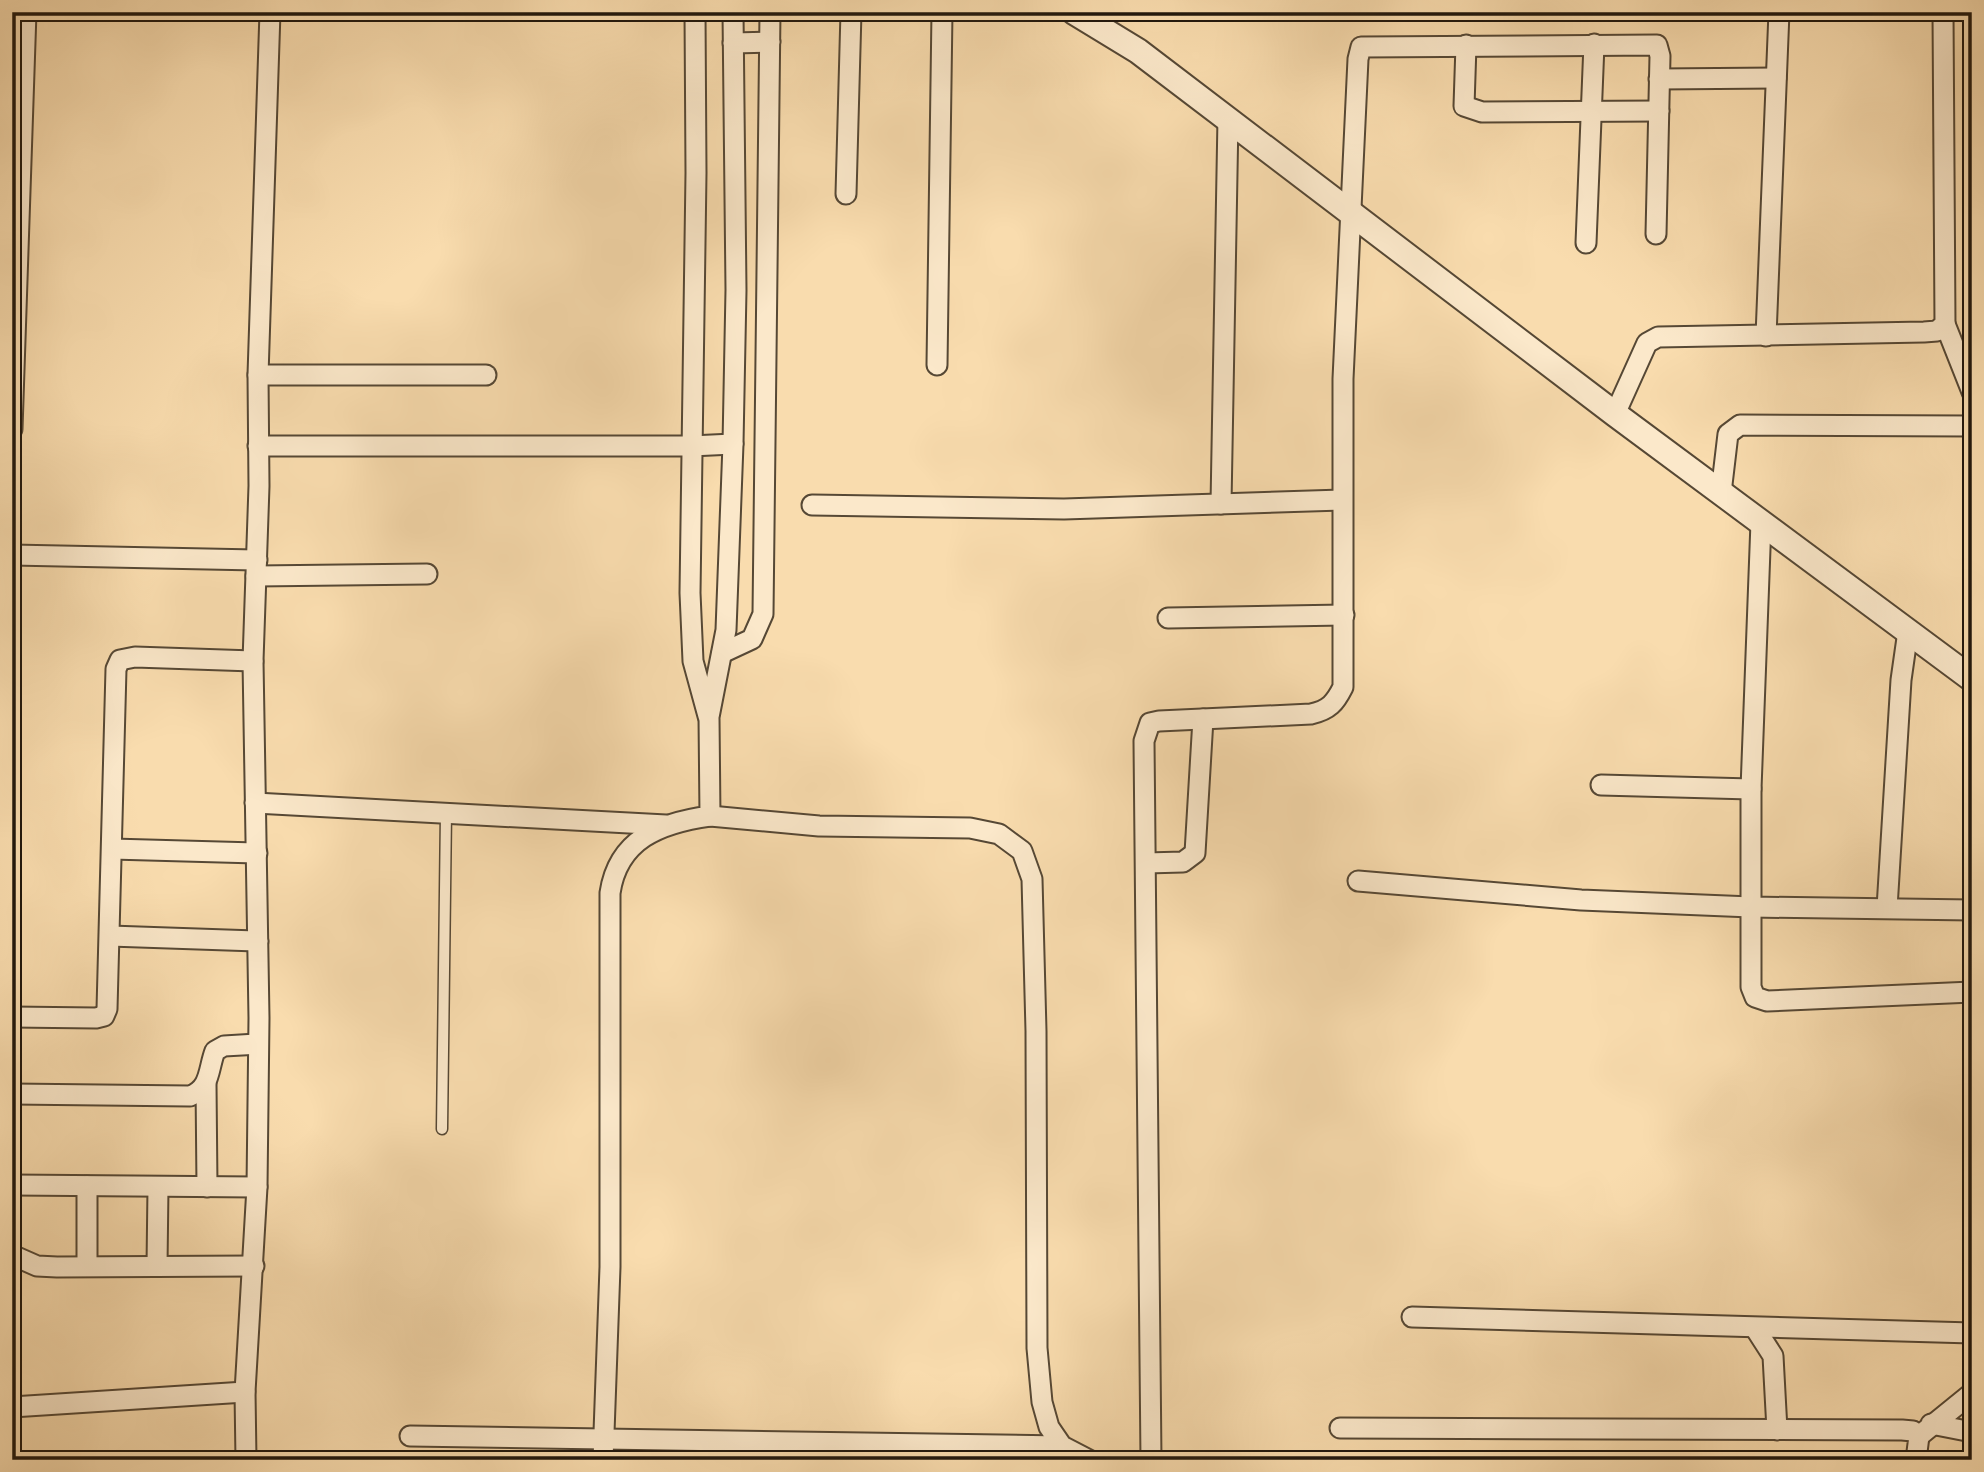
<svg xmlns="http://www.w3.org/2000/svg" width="1984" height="1472" viewBox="0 0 1984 1472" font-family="'IM FELL Double Pica',serif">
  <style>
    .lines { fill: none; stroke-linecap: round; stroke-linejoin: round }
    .service-casing { stroke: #564835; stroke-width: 13 }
    .minor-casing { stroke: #564835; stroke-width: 23 }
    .tertiary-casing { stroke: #564835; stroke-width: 28 }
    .service { stroke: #fbe8ca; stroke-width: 10 }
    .minor { stroke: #fbe8ca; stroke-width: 19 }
    .tertiary { stroke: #fbe8ca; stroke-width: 24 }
  </style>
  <rect width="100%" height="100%" fill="#f9dcae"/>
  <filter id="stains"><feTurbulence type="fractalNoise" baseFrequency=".00286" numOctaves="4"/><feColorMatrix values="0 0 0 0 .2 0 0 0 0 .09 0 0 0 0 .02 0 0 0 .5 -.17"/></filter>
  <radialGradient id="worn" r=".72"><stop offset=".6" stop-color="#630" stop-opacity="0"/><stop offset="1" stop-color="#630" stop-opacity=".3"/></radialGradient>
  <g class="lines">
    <defs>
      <polyline id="service" points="442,1129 446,812"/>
      <g id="minor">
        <polyline points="695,12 696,173 690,593 693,661 708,716"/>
        <polyline points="733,43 770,42"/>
        <polyline points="1466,45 1464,106 1482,112 1659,111"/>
        <polyline points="1659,79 1776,78"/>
        <polyline points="846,194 851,12"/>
        <polyline points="1586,243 1594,44"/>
        <polyline points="1945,324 1972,392"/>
        <polyline points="1766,336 1779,12"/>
        <polyline points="937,365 942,12"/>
        <polyline points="258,375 486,375"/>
        <polyline points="1615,414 1647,343 1658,337 1924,332 1937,331 1945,324 1943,12"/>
        <polyline points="12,429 26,12"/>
        <polyline points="258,446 691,446 733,444"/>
        <polyline points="1721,493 1728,434 1740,425 1972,426"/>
        <polyline points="1221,504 1228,118"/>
        <polyline points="812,505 1064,509 1342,500"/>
        <polyline points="1761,522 1751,789 1751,987 1755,997 1767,1001 1972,992"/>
        <polyline points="12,555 257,560"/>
        <polyline points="256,576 427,574"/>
        <polyline points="1168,618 1344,615"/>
        <polyline points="722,653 752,639 763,614 770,12"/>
        <polyline points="1601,785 1751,789"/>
        <polyline points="255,803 666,825"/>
        <polyline points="710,816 819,826 970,828 999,834 1022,851 1032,879 1036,1031 1037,1348 1042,1402 1049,1427 1062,1446 1089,1460"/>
        <polyline points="112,849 257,853"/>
        <polyline points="1146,863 1183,862 1195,853 1203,719"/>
        <polyline points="1358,881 1581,900 1751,907 1972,910"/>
        <polyline points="1887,908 1901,680 1908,631"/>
        <polyline points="110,936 258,941"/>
        <polyline points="12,1017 96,1018 104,1016 107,1009 116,669 120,660 135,657 253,661"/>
        <polyline points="206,1084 207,1187"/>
        <path d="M12 1094 190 1096C211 1088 208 1069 215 1051L224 1046 258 1044"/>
        <polyline points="12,1185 257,1187"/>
        <polyline points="12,1255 37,1266 57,1267 254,1266"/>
        <polyline points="87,1266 87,1186"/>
        <polyline points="157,1266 158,1187"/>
        <polyline points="1412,1317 1972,1333"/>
        <polyline points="1755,1328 1773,1356 1777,1430"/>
        <polyline points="12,1407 245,1392"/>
        <polyline points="1931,1424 1972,1432"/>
        <polyline points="1340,1428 1902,1430 1913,1431 1919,1436 1916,1460"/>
        <polyline points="410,1436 1062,1446"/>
        <polyline points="1919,1436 1972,1393"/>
        <polyline points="246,1460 245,1392 257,1187 259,1018 253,661 259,486 258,375 270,12"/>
        <path d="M603 1460 610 1267V893C618 839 660 823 710 816L709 717 726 630 733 444 736 290 733 12"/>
        <path d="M1151 1460 1144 741 1150 723 1159 721 1311 714C1329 710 1335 703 1343 687V379L1358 59 1361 47 1657 45 1660 56 1656 234"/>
      </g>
      <polyline id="tertiary" points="1074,12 1138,51 1615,414 1972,679"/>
    </defs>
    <!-- service casing -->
    <use href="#service" class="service-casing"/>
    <!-- minor casing -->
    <use href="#minor" class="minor-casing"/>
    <!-- tertiary casing -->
    <use href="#tertiary" class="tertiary-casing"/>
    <!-- service -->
    <use href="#service" class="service"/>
    <!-- minor -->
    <use href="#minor" class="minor"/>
    <!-- tertiary -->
    <use href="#tertiary" class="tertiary"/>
  </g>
  <!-- margin -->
  <rect width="1984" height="1472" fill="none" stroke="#f9dcae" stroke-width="42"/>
  <rect x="14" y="14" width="1956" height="1444" fill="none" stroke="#20170d" stroke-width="3.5"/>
  <rect x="21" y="21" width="1942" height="1430" fill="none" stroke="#20170d" stroke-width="2"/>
  <rect width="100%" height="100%" filter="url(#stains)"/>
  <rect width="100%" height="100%" fill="url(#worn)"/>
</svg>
